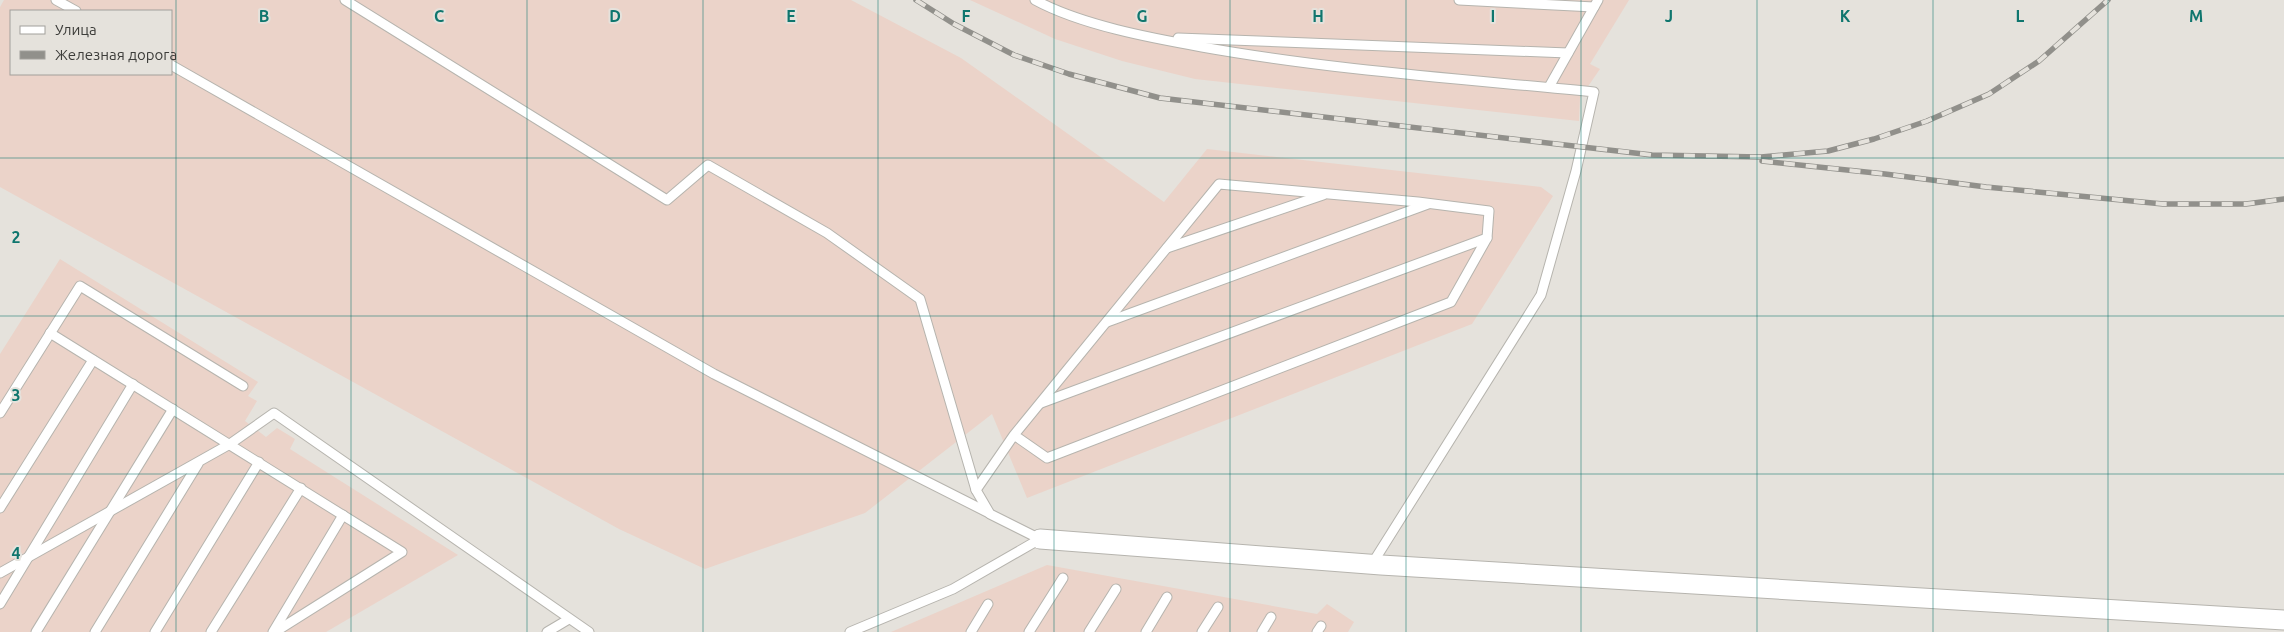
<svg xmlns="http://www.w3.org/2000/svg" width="2284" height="632" viewBox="0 0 2284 632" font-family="Ubuntu,sans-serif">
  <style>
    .industrial { fill: #ebd3c9; fill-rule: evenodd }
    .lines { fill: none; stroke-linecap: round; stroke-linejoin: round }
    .lane-casing { stroke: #b6b4ae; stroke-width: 11 }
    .street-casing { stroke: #b6b4ae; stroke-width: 21 }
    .lane { stroke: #fff; stroke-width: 9 }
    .street { stroke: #fff; stroke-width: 19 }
    .rail-casing { stroke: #91908b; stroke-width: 5.5 }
    .rail { stroke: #e5e2dc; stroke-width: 4; stroke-dasharray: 11; stroke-linecap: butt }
    .grid { fill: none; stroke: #0f766e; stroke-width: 1; stroke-opacity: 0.55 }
    .grid-label { font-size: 16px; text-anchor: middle; font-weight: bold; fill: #0f766e; stroke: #e5e2dc; stroke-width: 4; stroke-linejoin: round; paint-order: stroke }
  </style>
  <rect width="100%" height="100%" fill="#e5e2dc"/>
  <!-- industrial -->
  <g class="industrial">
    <path d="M4 0H851L961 58 1164 202 1207 149 1541 187 1553 196 1472 324 1027 498 992 414 865 513 705 569 619 529 0 187V7ZM11 11H171V74H11Z"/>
    <polygon points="970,0 1629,0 1590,64 1600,69 1580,98 1579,121 1195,79 1122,61 1055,39"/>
    <polygon points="60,259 258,382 248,396 257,401 245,421 266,437 277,428 295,439 290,449 458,555 326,632 0,632 0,354"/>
    <polygon points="1047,565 1317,614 1327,604 1354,622 1348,632 891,632"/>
  </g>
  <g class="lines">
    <defs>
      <g id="lane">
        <polyline points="56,0 76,11"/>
        <polyline points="345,0 667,200 708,165 827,233 920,299 976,490"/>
        <path d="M1035 0C1081 25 1151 38 1202 47 1331 70 1463 79 1594 92L1576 171 1541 295 1372 564"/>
        <polyline points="1459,0 1594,7"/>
        <polyline points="1178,38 1568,53"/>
        <polyline points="171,65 714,374 989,513"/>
        <polyline points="1549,87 1598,0"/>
        <polyline points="1167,248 1323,195"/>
        <polyline points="1107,322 1428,204"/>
        <polyline points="50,333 402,552 275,632"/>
        <polyline points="1041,403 1487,238"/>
        <polyline points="0,413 80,286 243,386"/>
        <polyline points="1014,435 1047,458 1451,302 1487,238 1489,211 1418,202 1219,184 1014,435 976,490 990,514 1040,539"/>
        <polyline points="0,508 93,360"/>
        <polyline points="0,573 230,444 274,413 589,632"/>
        <polyline points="0,604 133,384"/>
        <polyline points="36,632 173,409"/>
        <polyline points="95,632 198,464"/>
        <polyline points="155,632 259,462"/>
        <polyline points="211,632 301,488"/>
        <polyline points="273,632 343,515"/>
        <polyline points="547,632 569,619"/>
        <polyline points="850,632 953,589 1040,539"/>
        <polyline points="971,632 988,604"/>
        <polyline points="1029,632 1063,578"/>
        <polyline points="1089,632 1116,589"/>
        <polyline points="1146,632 1167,597"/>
        <polyline points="1202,632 1218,607"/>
        <polyline points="1262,632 1271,617"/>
        <polyline points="1317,632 1321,626"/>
      </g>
      <polyline id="street" points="1040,539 1381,565 2284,620"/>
    </defs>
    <!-- lane casing -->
    <use href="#lane" class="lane-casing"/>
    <!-- street casing -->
    <use href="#street" class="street-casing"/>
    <!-- lane -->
    <use href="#lane" class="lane"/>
    <!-- street -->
    <use href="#street" class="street"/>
    <defs>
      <g id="rail">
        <polyline points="916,0 954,24 1014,55 1069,74 1160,98 1652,155 1761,157 1828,151 1874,139 1927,121 1989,94 2039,61 2108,0"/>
        <polyline points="1762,161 1885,174 1986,187 2163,204 2246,204 2284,199"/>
      </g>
    </defs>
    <!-- rail casing -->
    <use href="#rail" class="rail-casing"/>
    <!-- rail -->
    <use href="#rail" class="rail"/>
  </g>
  <!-- grid -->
  <path class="grid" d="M176 0V632M351 0V632M527 0V632M703 0V632M878 0V632M1054 0V632M1230 0V632M1406 0V632M1581 0V632M1757 0V632M1933 0V632M2108 0V632M0 158H2284M0 316H2284M0 474H2284"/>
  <g class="grid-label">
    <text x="264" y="22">B</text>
    <text x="439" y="22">C</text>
    <text x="615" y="22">D</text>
    <text x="791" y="22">E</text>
    <text x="966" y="22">F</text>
    <text x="1142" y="22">G</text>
    <text x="1318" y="22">H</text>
    <text x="1493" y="22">I</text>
    <text x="1669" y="22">J</text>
    <text x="1845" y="22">K</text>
    <text x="2020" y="22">L</text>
    <text x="2196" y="22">M</text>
    <text x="16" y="243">2</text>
    <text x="16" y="401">3</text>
    <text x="16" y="559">4</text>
  </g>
  <!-- legend -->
  <rect x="10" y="10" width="162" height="65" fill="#e5e2dc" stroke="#a2a09b"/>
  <rect x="20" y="26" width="25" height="8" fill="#ffffff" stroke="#a2a09b"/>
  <text x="55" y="35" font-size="15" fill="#3d3d3a">Улица</text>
  <rect x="20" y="51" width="25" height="8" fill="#91908b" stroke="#a2a09b"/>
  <text x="55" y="60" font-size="15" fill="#3d3d3a">Железная дорога</text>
</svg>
